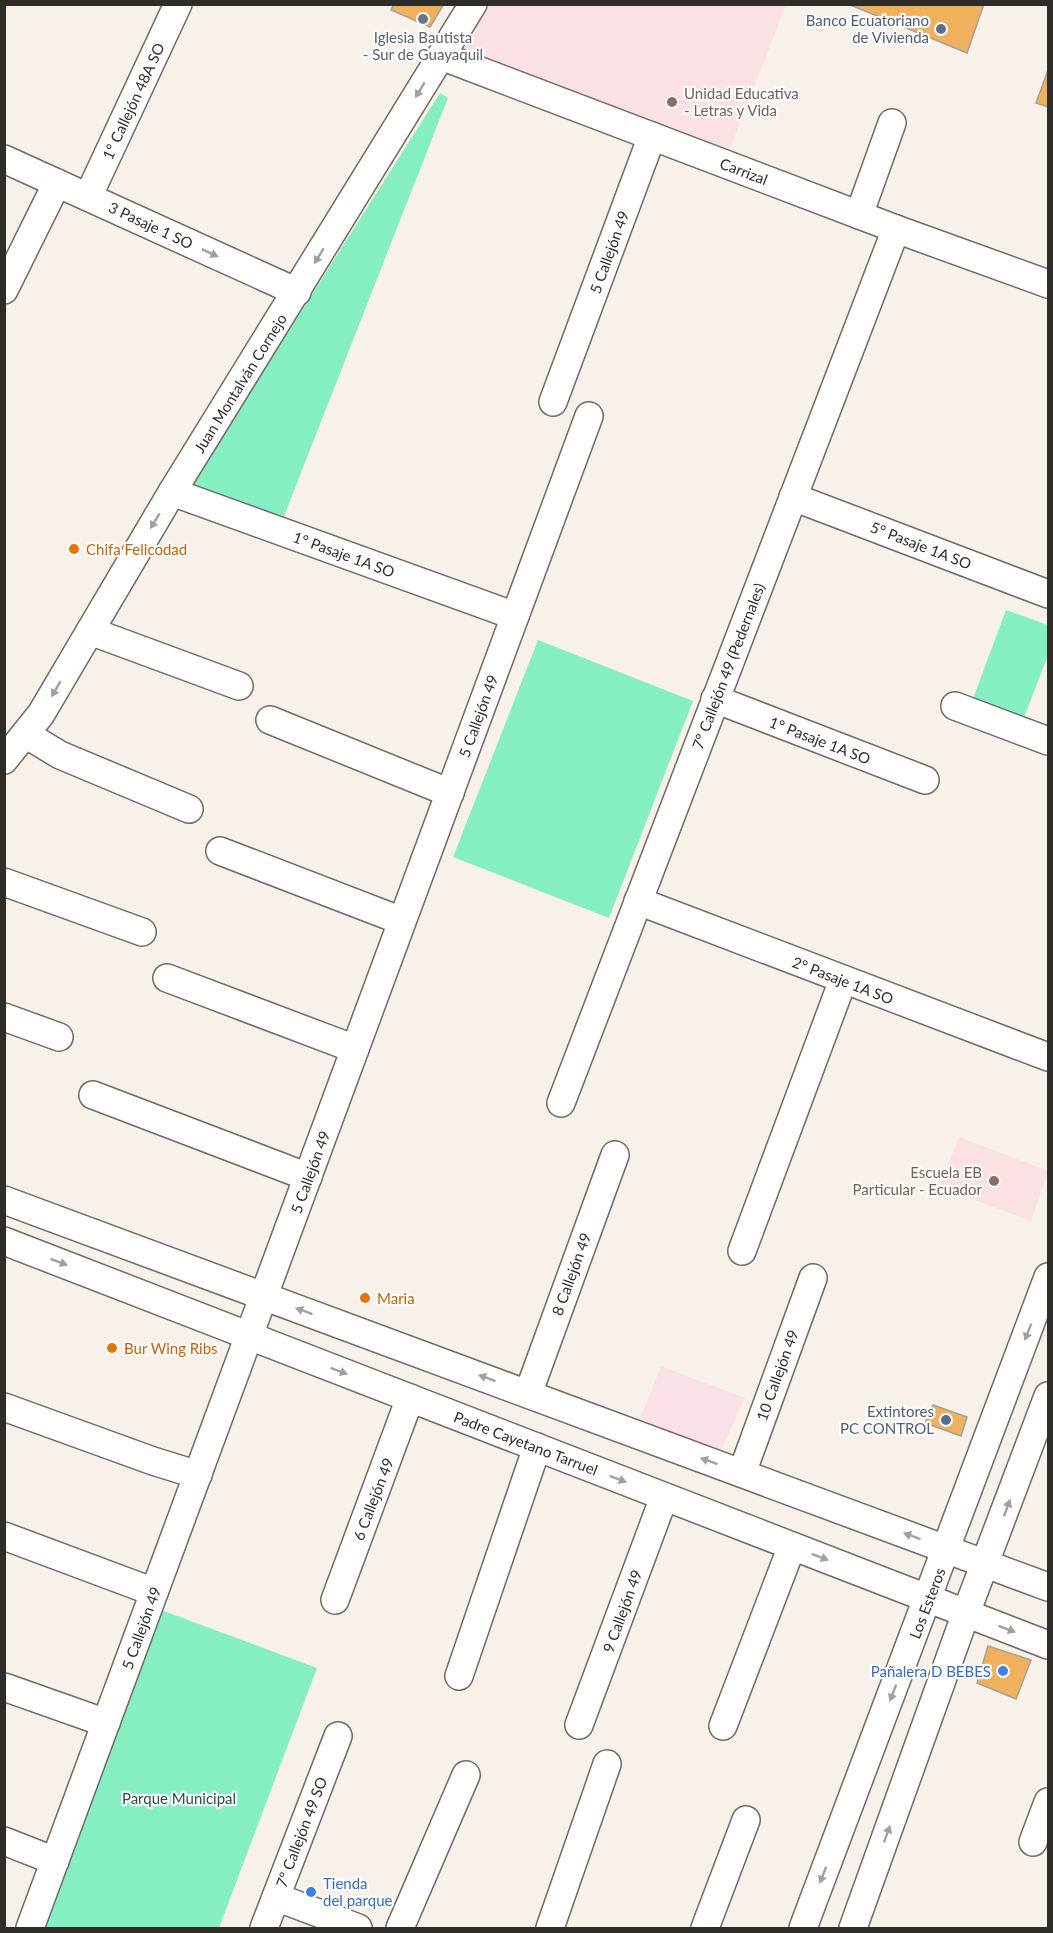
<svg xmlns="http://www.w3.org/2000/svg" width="1053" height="1933" viewBox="0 0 1053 1933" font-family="Lato,sans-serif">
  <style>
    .commercial { fill: #fae0e7 }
    .education { fill: #fbe0e4 }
    .green { fill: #86efc2 }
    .building { fill: #efb15d; stroke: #a6a099; stroke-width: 1.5 }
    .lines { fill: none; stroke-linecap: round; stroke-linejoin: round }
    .minor-casing { stroke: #6f6a63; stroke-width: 30 }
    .minor { stroke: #fff; stroke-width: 27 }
    .oneway { fill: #a1a09f }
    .worship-dot { fill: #6b7280; stroke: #fff; stroke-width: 2 }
    .service-dot { fill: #5c6f8a; stroke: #fff; stroke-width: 2 }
    .education-dot { fill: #8d6e63; stroke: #fff; stroke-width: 2 }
    .food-dot { fill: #e8710a; stroke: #fff; stroke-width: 2 }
    .shop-dot { fill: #3f7fe0; stroke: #fff; stroke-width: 2 }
    .labels { text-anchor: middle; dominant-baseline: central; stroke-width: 4.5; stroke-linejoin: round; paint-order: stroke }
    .service-label { font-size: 15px; fill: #4e5e75; stroke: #fff; text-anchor: end }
    .worship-label { font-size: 15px; fill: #5b616d; stroke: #fff }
    .education-label { font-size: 15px; fill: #785e54; stroke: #fff; text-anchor: start }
    .street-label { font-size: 15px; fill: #2f2d2a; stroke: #fff }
    .food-label { font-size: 15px; fill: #c56008; stroke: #fff; text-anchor: start }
    .shop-label { font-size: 15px; fill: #366cbe; stroke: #fff; text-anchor: end }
    .park-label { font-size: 15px; fill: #24533f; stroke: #fff }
  </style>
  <rect width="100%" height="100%" fill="#f7f1e9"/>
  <!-- commercial -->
  <polygon class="commercial" points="661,1366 745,1398 720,1452 640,1420"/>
  <!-- education -->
  <g class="education">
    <polygon points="489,5 786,5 729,151 460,53"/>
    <polygon points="959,1137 1048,1171 1031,1221 940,1187"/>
  </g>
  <!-- green -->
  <g class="green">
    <polygon points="440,93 448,98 284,516 189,488"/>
    <polygon points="1006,610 1048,625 1048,655 1022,723 971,704"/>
    <polygon points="538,640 693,701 609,918 453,857"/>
    <polygon points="161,1610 317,1668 219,1928 41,1928"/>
  </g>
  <!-- building -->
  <g class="building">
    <polygon points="394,4 444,4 430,27 391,10"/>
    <polygon points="848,4 984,4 967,53"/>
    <polygon points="1048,70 1048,107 1036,103"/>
    <polygon points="933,1405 967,1417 961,1436 925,1423"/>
    <polygon points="988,1646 1031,1660 1016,1699 977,1683"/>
  </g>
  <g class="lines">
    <defs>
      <g id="minor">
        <polyline points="441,56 896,229 1048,284"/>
        <polyline points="4,159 297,292"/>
        <polyline points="88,197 178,4"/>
        <polyline points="859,215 892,123"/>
        <polyline points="4,290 57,183"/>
        <polyline points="553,402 652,136"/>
        <polyline points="172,492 515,616"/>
        <polyline points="793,497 1048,594"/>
        <polyline points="90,631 239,686"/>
        <polyline points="715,699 925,780"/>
        <polyline points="955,706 1048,741"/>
        <polyline points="270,720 450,793"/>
        <polyline points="27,735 60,755 189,809"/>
        <polyline points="4,760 41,714 172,492 473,4"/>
        <polyline points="220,851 402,921"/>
        <polyline points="4,882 142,932"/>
        <polyline points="638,901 1048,1057"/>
        <polyline points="167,978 355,1049"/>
        <polyline points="4,1017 59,1037"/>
        <polyline points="93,1095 308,1177"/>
        <polyline points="561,1103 896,229"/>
        <polyline points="4,1200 1048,1587"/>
        <polyline points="4,1241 1048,1645"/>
        <polyline points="742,1251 843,980"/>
        <polyline points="528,1394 615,1155"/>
        <polyline points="4,1407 153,1461 198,1475"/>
        <polyline points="742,1473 813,1278"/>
        <polyline points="4,1536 154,1592"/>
        <polyline points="335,1600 410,1398"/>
        <polyline points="459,1676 537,1447"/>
        <polyline points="4,1687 106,1723"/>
        <polyline points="579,1725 664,1497"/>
        <polyline points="723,1726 792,1546"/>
        <polyline points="4,1841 55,1861"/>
        <polyline points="1033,1842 1048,1802"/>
        <polyline points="276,1897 358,1928"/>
        <polyline points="30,1928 589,416"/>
        <polyline points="264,1928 338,1736"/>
        <polyline points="400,1928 466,1775"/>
        <polyline points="550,1928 607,1764"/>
        <polyline points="705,1928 746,1820"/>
        <polyline points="803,1928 1048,1277"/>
        <polyline points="853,1928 966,1613 1048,1396"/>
      </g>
    </defs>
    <!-- minor casing -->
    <use href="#minor" class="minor-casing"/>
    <!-- minor -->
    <use href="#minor" class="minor"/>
  </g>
  <!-- one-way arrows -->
  <defs><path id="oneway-solid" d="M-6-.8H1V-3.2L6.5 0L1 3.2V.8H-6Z" transform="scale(1.5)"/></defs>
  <g class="oneway">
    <use href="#oneway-solid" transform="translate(420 90) rotate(121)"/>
    <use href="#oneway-solid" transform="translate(210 253) rotate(25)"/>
    <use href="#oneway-solid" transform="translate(319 256) rotate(121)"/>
    <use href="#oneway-solid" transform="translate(155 521) rotate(121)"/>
    <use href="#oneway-solid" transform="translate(56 689) rotate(120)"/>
    <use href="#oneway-solid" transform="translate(59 1262) rotate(21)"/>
    <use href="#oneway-solid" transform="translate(304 1311) rotate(-160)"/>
    <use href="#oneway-solid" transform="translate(1028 1332) rotate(111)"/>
    <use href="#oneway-solid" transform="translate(339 1371) rotate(21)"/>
    <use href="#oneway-solid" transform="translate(487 1378) rotate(-160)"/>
    <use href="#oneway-solid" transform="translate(709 1461) rotate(-160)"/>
    <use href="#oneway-solid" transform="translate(618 1479) rotate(21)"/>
    <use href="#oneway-solid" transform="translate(1007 1508) rotate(-70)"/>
    <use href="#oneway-solid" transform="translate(912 1536) rotate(-160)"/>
    <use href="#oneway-solid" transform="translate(820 1557) rotate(21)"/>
    <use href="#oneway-solid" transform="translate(1007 1629) rotate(21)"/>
    <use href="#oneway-solid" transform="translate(893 1693) rotate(111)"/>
    <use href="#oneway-solid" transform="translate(887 1834) rotate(-70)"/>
    <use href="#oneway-solid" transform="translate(823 1875) rotate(111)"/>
  </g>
  <!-- markers -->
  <circle class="worship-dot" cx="423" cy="19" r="6"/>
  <g class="service-dot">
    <circle cx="941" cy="29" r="6"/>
    <circle cx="946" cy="1420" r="6"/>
  </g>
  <g class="education-dot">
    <circle cx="672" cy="102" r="6"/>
    <circle cx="994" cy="1181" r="6"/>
  </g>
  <g class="food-dot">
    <circle cx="74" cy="549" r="6"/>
    <circle cx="365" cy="1298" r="6"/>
    <circle cx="112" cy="1348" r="6"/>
  </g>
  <g class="shop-dot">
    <circle cx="1003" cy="1671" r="6"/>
    <circle cx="311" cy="1892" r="6"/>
  </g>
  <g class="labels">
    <!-- service labels -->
    <g class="service-label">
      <text x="929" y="20">Banco Ecuatoriano<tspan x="929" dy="17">de Vivienda</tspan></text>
      <text x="934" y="1411">Extintores<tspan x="934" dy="17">PC CONTROL</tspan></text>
    </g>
    <!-- worship labels -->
    <g class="worship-label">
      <text x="423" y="37">Iglesia Bautista<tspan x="423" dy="17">- Sur de Guayaquil</tspan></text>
    </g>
    <!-- education labels -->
    <g class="education-label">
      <text x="684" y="93">Unidad Educativa<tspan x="684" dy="17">- Letras y Vida</tspan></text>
      <text x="982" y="1172" text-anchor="end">Escuela EB<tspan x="982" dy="17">Particular - Ecuador</tspan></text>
    </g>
    <!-- street labels -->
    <g class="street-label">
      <text transform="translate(133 101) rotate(-65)">1° Callejón 48A SO</text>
      <text transform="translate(744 171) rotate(21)">Carrizal</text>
      <text transform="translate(151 225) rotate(25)">3 Pasaje 1 SO</text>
      <text transform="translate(609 252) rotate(-70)">5 Callejón 49</text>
      <text transform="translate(240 383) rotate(-58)">Juan Montalván Cornejo</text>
      <text transform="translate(921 545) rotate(21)">5° Pasaje 1A SO</text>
      <text transform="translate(344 554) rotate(20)">1° Pasaje 1A SO</text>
      <text transform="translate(728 666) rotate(-69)">7° Callejón 49 (Pedernales)</text>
      <text transform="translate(478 716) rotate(-70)">5 Callejón 49</text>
      <text transform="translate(820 740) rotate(21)">1° Pasaje 1A SO</text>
      <text transform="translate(843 980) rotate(21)">2° Pasaje 1A SO</text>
      <text transform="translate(310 1172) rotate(-70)">5 Callejón 49</text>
      <text transform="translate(571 1274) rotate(-70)">8 Callejón 49</text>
      <text transform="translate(777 1375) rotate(-70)">10 Callejón 49</text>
      <text transform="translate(526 1443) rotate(21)">Padre Cayetano Tarruel</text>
      <text transform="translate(373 1499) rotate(-69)">6 Callejón 49</text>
      <text transform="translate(927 1603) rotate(-69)">Los Esteros</text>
      <text transform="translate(622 1611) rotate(-70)">9 Callejón 49</text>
      <text transform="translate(141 1628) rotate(-70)">5 Callejón 49</text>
      <text transform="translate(301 1832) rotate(-69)">7º Callejón 49 SO</text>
    </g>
    <!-- food labels -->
    <g class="food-label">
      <text x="86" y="549">Chifa Felicodad</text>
      <text x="377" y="1298">Maria</text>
      <text x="124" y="1348">Bur Wing Ribs</text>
    </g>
    <!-- shop labels -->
    <g class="shop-label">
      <text x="991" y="1671">Pañalera D BEBES</text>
      <text x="323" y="1883" text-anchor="start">Tienda<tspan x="323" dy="17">del parque</tspan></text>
    </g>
    <!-- park labels -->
    <g class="park-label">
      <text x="179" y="1798">Parque Municipal</text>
    </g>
  </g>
  <!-- border -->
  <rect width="1053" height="1933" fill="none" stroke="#2f2d2a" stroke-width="12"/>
</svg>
